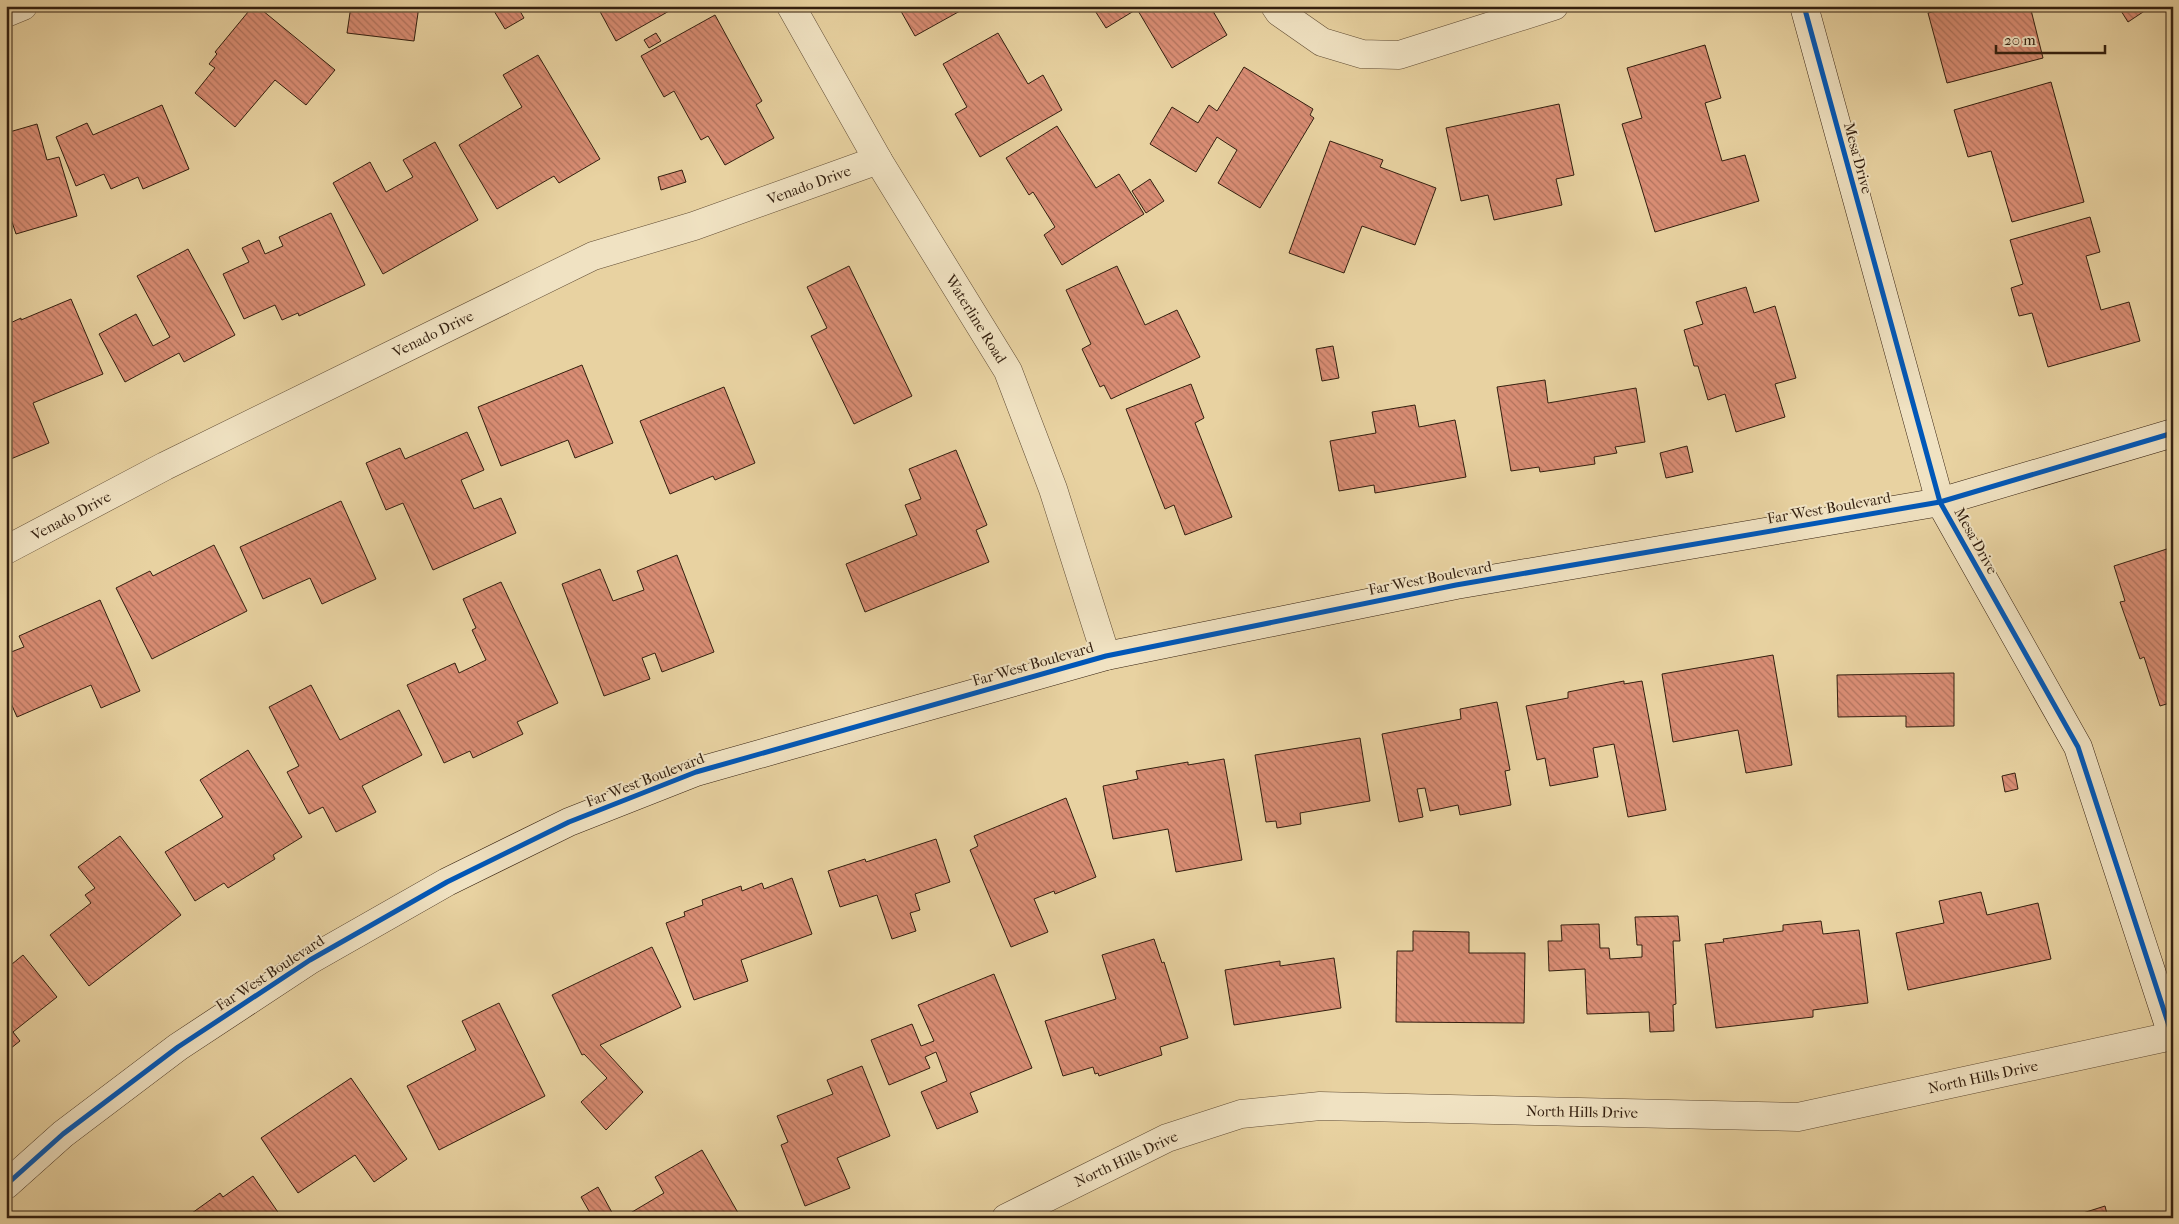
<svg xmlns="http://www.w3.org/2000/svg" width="2179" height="1224" viewBox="0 0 2179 1224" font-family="'IM FELL French Canon',serif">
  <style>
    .building { fill: url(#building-back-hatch); stroke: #331f0f }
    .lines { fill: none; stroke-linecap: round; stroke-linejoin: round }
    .street-casing { stroke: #604c34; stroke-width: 29 }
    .secondary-casing { stroke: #331f0f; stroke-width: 29 }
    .street { stroke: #f0e2c2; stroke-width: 28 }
    .secondary { stroke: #f0e2c2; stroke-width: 28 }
    .cycleway-casing { stroke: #f0e2c2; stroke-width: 8 }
    .cycleway { stroke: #0057b8; stroke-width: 5 }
    .labels { text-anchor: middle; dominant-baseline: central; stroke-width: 4; stroke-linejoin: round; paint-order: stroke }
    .street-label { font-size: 15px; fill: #331f0f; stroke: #f0e2c2 }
  </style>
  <defs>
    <pattern id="building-back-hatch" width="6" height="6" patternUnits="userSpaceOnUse" patternTransform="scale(1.25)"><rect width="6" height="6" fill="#d98d74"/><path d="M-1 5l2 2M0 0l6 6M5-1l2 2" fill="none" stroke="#b1735e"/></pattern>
  </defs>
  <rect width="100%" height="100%" fill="#e8d2a1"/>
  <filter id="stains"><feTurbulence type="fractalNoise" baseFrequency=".004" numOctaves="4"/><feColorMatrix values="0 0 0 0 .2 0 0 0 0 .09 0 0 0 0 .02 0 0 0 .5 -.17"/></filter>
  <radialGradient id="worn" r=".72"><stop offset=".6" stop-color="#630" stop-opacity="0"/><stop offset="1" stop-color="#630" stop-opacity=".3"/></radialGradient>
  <!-- building -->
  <g class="building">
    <polygon points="253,6 257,6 335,70 306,105 275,80 235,127 195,93 215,68 209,64 217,54 215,52"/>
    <polygon points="351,6 419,6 414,41 347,33"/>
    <polygon points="502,6 517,6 524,18 505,29 494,11"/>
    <polygon points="597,6 678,6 616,41"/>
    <polygon points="898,6 969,6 915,36"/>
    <polygon points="1092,6 1210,6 1227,35 1172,68 1137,9 1106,28"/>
    <polygon points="1944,6 2030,6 2043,58 1947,83 1928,13 1945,9"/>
    <polygon points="2118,6 2152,6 2128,22"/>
    <polygon points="715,15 762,101 756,105 774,138 725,165 708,136 701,140 674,91 664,97 641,56"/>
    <polygon points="656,33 661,41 649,48 644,40"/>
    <polygon points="998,33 1028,84 1043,75 1062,110 980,157 955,114 967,107 943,64"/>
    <polygon points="1705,45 1721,98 1705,103 1722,161 1745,155 1759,201 1655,232 1622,124 1642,118 1627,68"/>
    <polygon points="538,55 600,159 559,183 554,176 497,209 459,145 522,107 503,75"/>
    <polygon points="1244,67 1313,109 1310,115 1314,118 1260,208 1218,183 1237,150 1217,137 1196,172 1150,144 1172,107 1198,123 1209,105 1217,111"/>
    <polygon points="2051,82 2084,202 2012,222 1991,151 1968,157 1954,110"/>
    <polygon points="1559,104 1574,175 1556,179 1562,205 1494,220 1488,195 1461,201 1446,128"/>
    <polygon points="162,105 189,169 143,189 138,177 111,189 104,174 76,186 56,137 87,123 93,135"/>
    <polygon points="37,124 47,160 59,157 77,216 16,234 6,204 6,133"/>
    <polygon points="1057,126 1096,188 1119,174 1144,214 1062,265 1044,235 1055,227 1033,192 1029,195 1006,158"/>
    <polygon points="1330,141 1383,160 1380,167 1436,188 1415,245 1362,226 1344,273 1289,253"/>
    <polygon points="435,142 478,220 383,274 333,183 370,162 386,192 413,177 403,160"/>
    <polygon points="682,170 686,182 661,190 658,177"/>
    <polygon points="1150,179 1164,201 1146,213 1132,191"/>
    <polygon points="331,213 365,285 299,316 298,313 282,320 275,305 244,319 223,274 249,262 242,248 259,240 265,254 283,246 279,237"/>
    <polygon points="2090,217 2100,252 2086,256 2101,310 2129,302 2140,341 2048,367 2032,313 2019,316 2011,288 2023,284 2010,240"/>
    <polygon points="188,249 235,335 184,362 179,353 125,382 99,334 136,314 153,346 170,337 137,276"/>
    <polygon points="849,266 912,396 854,424 811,336 827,328 807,287"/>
    <polygon points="1117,266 1145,325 1177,310 1200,357 1111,399 1104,385 1100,387 1082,349 1091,344 1066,290"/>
    <polygon points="1746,287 1754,313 1775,306 1796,378 1775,384 1785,417 1736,432 1725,394 1708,400 1698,366 1694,366 1684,330 1703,324 1696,302"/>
    <polygon points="71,299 103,374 33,403 49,443 6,461 6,325 21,318 21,320"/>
    <polygon points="1333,346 1339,378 1322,381 1316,349"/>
    <polygon points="582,365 613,443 575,458 568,440 501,466 478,407"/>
    <polygon points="1545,380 1548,403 1636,388 1645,442 1615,447 1617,453 1594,457 1595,464 1540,472 1539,467 1511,471 1497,387"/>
    <polygon points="1191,384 1204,418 1195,423 1232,517 1185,535 1174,505 1165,509 1126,409"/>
    <polygon points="724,387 755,463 715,480 713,476 670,494 640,421"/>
    <polygon points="1415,405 1419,427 1455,420 1466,477 1375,493 1374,485 1339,491 1330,441 1376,433 1372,412"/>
    <polygon points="467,432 484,470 461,480 474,509 501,498 516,533 433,570 403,503 386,510 366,463 400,448 405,459"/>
    <polygon points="1687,446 1693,472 1666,478 1660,453"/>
    <polygon points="956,450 987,525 976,530 989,562 865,612 846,564 917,535 905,505 921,499 909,469"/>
    <polygon points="341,501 376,579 322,604 310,578 263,599 240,547"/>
    <polygon points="214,545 247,611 152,659 116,588 150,571 153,576"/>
    <polygon points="2173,547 2173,702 2160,706 2144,657 2140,659 2120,602 2125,601 2114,566"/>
    <polygon points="677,555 714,652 662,672 655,653 642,658 650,679 604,696 562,584 600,569 613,601 644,590 637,571"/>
    <polygon points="501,582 558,703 517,722 523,734 473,758 470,751 444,763 407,685 455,663 459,673 486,660 472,630 476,628 463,599"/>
    <polygon points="100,600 140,691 101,708 91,685 17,717 6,692 6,654 24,647 19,636"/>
    <polygon points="1773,655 1792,765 1746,773 1738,730 1673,742 1662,674"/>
    <polygon points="1954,673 1954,726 1906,727 1906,716 1838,717 1837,675"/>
    <polygon points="1624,681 1624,684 1642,681 1666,810 1628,817 1614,744 1593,748 1598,777 1550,786 1545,758 1537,760 1526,706 1568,698 1568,692"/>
    <polygon points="311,685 340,740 399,710 422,755 362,786 376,812 336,832 323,807 309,814 287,772 299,766 269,707"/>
    <polygon points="1497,702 1510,770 1505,771 1511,805 1460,815 1458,805 1430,811 1425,788 1417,789 1423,817 1399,822 1382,734 1461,719 1460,709"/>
    <polygon points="1360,738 1370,801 1300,813 1301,824 1277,828 1276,821 1266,822 1255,755"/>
    <polygon points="248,750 302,837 273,855 275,859 228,888 224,883 195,901 165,852 223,817 200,780"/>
    <polygon points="1224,759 1242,860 1176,872 1168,829 1113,839 1103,786 1138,779 1136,771 1188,762 1188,765"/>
    <polygon points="2015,773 2018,789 2005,792 2002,776"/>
    <polygon points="1066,798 1096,877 1055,894 1054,891 1034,899 1048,932 1011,947 970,850 978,846 974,836"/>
    <polygon points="120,836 181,915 89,986 50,935 91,903 85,895 95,888 78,867"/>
    <polygon points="936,839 950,882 915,894 920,910 910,913 916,931 892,939 877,895 840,907 828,871 865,859 866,862"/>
    <polygon points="792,878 812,934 741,960 748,981 694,1000 666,923 685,916 684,912 703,905 702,900 741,886 742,891 762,883 764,889"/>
    <polygon points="1981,892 1987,915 2038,903 2051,959 1908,990 1896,933 1944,923 1939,901"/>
    <polygon points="1678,916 1680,941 1673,941 1676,1004 1673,1005 1674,1031 1650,1032 1649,1012 1587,1014 1585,969 1549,971 1548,941 1562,941 1561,925 1599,924 1600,948 1609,948 1610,959 1642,957 1642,945 1637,945 1635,917"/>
    <polygon points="1821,921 1823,934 1859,930 1868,1003 1813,1010 1813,1017 1716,1028 1705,944 1724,942 1723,939 1783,931 1783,925"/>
    <polygon points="1413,931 1469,932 1469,953 1525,953 1524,1023 1396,1022 1397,951 1413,951"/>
    <polygon points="1154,939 1162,963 1164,962 1188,1038 1160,1047 1162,1055 1099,1076 1098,1073 1095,1074 1093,1067 1063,1076 1045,1021 1116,999 1102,955"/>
    <polygon points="652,947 681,1007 600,1045 643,1092 606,1130 581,1102 607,1078 584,1054 582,1055 552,995"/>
    <polygon points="23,955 57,997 13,1032 20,1041 6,1052 6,969"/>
    <polygon points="1334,958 1341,1008 1234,1025 1225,970 1280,961 1280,966"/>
    <polygon points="994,974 1032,1068 970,1093 978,1112 937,1129 921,1092 947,1081 936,1052 925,1057 930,1068 889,1085 871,1040 912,1024 921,1046 934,1041 918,1005"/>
    <polygon points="499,1003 545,1096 439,1150 407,1086 476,1050 462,1021"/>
    <polygon points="862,1066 890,1136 837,1158 850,1188 805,1206 781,1145 788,1142 777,1116 833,1094 827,1080"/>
    <polygon points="351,1078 407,1159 374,1182 355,1155 298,1193 261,1138"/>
    <polygon points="702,1150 741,1218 622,1218 664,1193 655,1177"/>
    <polygon points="253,1176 282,1218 185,1218 220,1193 223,1197"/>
    <polygon points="598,1187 615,1218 593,1218 581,1197"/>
    <polygon points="2105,1206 2108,1218 2067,1218"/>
  </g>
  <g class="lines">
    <defs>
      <g id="street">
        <polyline points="791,6 878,160 1008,371 1053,489 1106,656"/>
        <polyline points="1275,6 1279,12 1322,42 1362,54 1399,55 1554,6"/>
        <polyline points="6,13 23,6"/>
        <polyline points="6,550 165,466 593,256 694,226 878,160"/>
        <polyline points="1006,1218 1167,1138 1241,1114 1320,1106 1798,1117 2172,1036"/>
      </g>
      <g id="secondary">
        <polyline points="1804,6 1940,502 2078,747 2173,1038"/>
        <polyline points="6,1185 63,1134 178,1047 310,960 447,882 569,822 696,772 1106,656 1456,585 1940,502 2173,433"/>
      </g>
    </defs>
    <!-- street casing -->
    <use href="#street" class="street-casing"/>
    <!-- secondary casing -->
    <use href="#secondary" class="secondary-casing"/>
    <!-- street -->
    <use href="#street" class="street"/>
    <!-- secondary -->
    <use href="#secondary" class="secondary"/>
    <defs>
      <g id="cycleway">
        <polyline points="1804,6 1940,502 2078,747 2173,1038"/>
        <polyline points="6,1185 63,1134 178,1047 310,960 447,882 569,822 696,772 1106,656 1456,585 1940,502 2173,433"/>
      </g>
    </defs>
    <!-- cycleway casing -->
    <use href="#cycleway" class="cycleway-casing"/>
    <!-- cycleway -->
    <use href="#cycleway" class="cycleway"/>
  </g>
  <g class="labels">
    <!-- street labels -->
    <g class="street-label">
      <text transform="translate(1858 158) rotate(75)">Mesa Drive</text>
      <text transform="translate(809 185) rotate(-20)">Venado Drive</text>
      <text transform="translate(976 319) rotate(58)">Waterline Road</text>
      <text transform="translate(433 334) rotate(-26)">Venado Drive</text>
      <text transform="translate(1829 508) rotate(-10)">Far West Boulevard</text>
      <text transform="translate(71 516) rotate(-28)">Venado Drive</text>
      <text transform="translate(1976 541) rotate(61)">Mesa Drive</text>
      <text transform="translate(1430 578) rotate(-11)">Far West Boulevard</text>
      <text transform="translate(1033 664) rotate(-16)">Far West Boulevard</text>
      <text transform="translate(645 780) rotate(-21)">Far West Boulevard</text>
      <text transform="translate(270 973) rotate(-33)">Far West Boulevard</text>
      <text transform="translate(1983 1077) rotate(-12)">North Hills Drive</text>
      <text transform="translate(1582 1112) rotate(1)">North Hills Drive</text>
      <text transform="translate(1126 1159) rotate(-25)">North Hills Drive</text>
    </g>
  </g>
  <!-- margin -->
  <rect width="2179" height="1224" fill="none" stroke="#e8d2a1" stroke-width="25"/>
  <rect x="8" y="8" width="2164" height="1209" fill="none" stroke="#331f0f" stroke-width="2.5"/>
  <rect x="12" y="12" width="2154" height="1199" fill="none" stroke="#331f0f"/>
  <!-- scale -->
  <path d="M1996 45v8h109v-8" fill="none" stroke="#331f0f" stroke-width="2.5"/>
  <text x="2004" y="45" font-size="15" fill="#331f0f" stroke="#f0e2c2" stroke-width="4" paint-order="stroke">20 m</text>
  <rect width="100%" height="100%" filter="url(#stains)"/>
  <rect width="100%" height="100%" fill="url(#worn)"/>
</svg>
